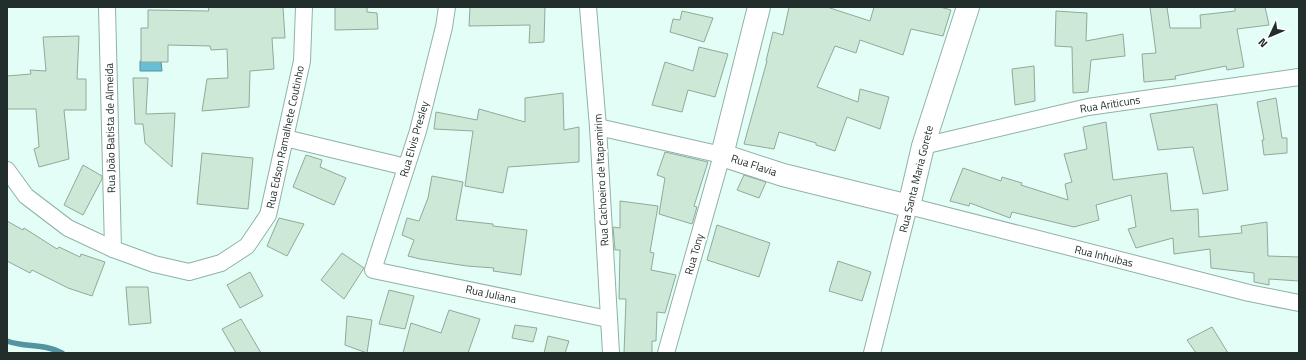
<svg xmlns="http://www.w3.org/2000/svg" width="1306" height="360" viewBox="0 0 1306 360" font-family="'Titillium Web',sans-serif">
  <style>
    .water { fill: #68bed5; stroke: #5393a2 }
    .lines { fill: none; stroke-linecap: round; stroke-linejoin: round }
    .stream { stroke: #5393a2; stroke-width: 5.5 }
    .building { fill: #cde8d6; stroke: #90aa99 }
    .street-casing { stroke: #91b1a8; stroke-width: 18 }
    .secondary-casing { stroke: #91b1a8; stroke-width: 24 }
    .street { stroke: #fff; stroke-width: 16 }
    .secondary { stroke: #fff; stroke-width: 22 }
    .labels { text-anchor: middle; dominant-baseline: central; stroke-width: 4; stroke-linejoin: round; paint-order: stroke }
    .street-label { font-size: 11px; fill: #212e2b; stroke: #fff }
  </style>
  <rect width="100%" height="100%" fill="#e3fef7"/>
  <!-- water -->
  <polygon class="water" points="140,61 161,61 162,71 140,71"/>
  <g class="lines">
    <!-- stream -->
    <path class="stream" d="M7 341C26 348 43 343 62 353"/>
  </g>
  <!-- building -->
  <g class="building">
    <polygon points="208,7 283,7 285,38 272,38 274,69 250,71 249,107 202,111 207,79 228,78 227,49 211,50 210,46 168,45 168,62 141,62 141,28 148,28 148,10 209,11"/>
    <polygon points="335,7 367,7 367,12 377,13 378,29 335,30"/>
    <polygon points="470,7 545,7 544,42 529,43 530,25 469,26"/>
    <polygon points="789,7 827,7 870,21 874,7 940,7 951,10 943,36 911,29 903,55 860,40 856,53 835,46 817,87 858,102 860,89 889,97 880,129 847,117 835,151 816,145 816,143 779,132 774,149 744,144 767,61 766,61 773,32 783,35"/>
    <polygon points="1150,7 1167,7 1170,28 1201,28 1200,15 1235,11 1235,7 1265,7 1269,25 1237,29 1244,67 1227,70 1226,66 1175,76 1176,79 1144,82 1142,54 1156,53"/>
    <polygon points="682,11 713,18 704,42 670,32 673,19 680,20"/>
    <polygon points="1056,11 1087,13 1086,41 1123,34 1125,56 1091,60 1088,92 1073,93 1072,47 1055,46"/>
    <polygon points="79,36 77,79 86,79 86,110 64,110 69,159 39,167 34,149 39,147 36,109 7,109 7,76 31,74 30,70 46,71 43,37"/>
    <polygon points="699,47 728,54 715,97 688,90 682,112 652,105 665,62 693,71"/>
    <polygon points="1034,66 1035,101 1015,105 1012,69"/>
    <polygon points="133,78 148,78 146,114 175,113 172,167 145,143 143,124 135,124"/>
    <polygon points="563,93 564,130 579,127 579,162 508,167 503,193 465,186 473,131 434,129 436,112 477,120 479,109 525,122 525,98"/>
    <polygon points="1276,98 1282,138 1287,138 1287,153 1264,155 1262,140 1264,140 1257,102"/>
    <polygon points="1217,104 1228,190 1203,194 1193,147 1158,150 1150,114"/>
    <polygon points="1106,122 1113,180 1167,173 1171,211 1198,209 1199,237 1242,233 1241,226 1267,222 1268,256 1299,257 1299,281 1269,279 1269,285 1254,282 1254,273 1211,268 1210,249 1174,254 1173,238 1136,248 1128,229 1136,227 1131,195 1096,205 1099,220 1074,227 1012,212 1010,218 970,203 969,206 950,201 963,168 1001,181 1002,177 1022,183 1021,185 1068,200 1065,184 1072,182 1064,154 1087,149 1083,127"/>
    <polygon points="665,152 708,162 694,206 697,207 692,224 659,214 665,178 657,175"/>
    <polygon points="202,153 253,158 248,209 197,204"/>
    <polygon points="306,155 322,160 320,167 346,178 334,205 293,187"/>
    <polygon points="83,165 102,176 102,179 83,215 64,205"/>
    <polygon points="744,175 766,182 759,198 737,190"/>
    <polygon points="432,176 463,182 456,220 493,224 493,226 527,230 521,275 493,271 494,268 467,266 420,259 408,256 414,240 402,235 407,218 419,221 428,198"/>
    <polygon points="620,201 658,206 650,252 654,253 651,270 676,275 665,313 657,312 656,341 652,341 652,353 624,353 626,299 619,299 620,250 615,250 613,227 620,228"/>
    <polygon points="279,218 304,224 287,256 267,246"/>
    <polygon points="7,221 23,230 24,228 57,249 59,247 80,257 81,254 105,262 92,296 68,288 32,270 30,273 7,261"/>
    <polygon points="717,225 770,243 759,277 707,260"/>
    <polygon points="342,253 364,268 344,299 321,280"/>
    <polygon points="838,261 871,272 862,301 829,291"/>
    <polygon points="250,272 263,296 240,308 227,285"/>
    <polygon points="126,287 148,287 151,323 129,325"/>
    <polygon points="389,290 414,296 405,329 379,324"/>
    <polygon points="449,310 480,319 468,353 403,353 411,323 441,333"/>
    <polygon points="347,316 372,320 367,353 345,345"/>
    <polygon points="241,319 261,353 236,353 222,329"/>
    <polygon points="515,325 537,328 533,342 512,338"/>
    <polygon points="1212,327 1228,353 1196,353 1187,340"/>
    <polygon points="548,336 569,341 565,353 544,353"/>
  </g>
  <g class="lines">
    <defs>
      <g id="street">
        <polyline points="107,7 113,249"/>
        <polyline points="447,7 444,27 418,131 373,270 608,319"/>
        <polyline points="588,7 598,127 611,353"/>
        <polyline points="598,127 722,155 666,353"/>
        <polyline points="285,138 406,167"/>
        <polyline points="923,146 1088,107 1299,77"/>
        <polyline points="7,170 26,196 68,228 113,249 154,264 189,272 221,263 247,246 268,215 302,61 304,7"/>
        <polyline points="872,353 909,206 1249,293 1299,303"/>
      </g>
      <polyline id="secondary" points="759,7 722,155 783,175 909,206 923,146 968,7"/>
    </defs>
    <!-- street casing -->
    <use href="#street" class="street-casing"/>
    <!-- secondary casing -->
    <use href="#secondary" class="secondary-casing"/>
    <!-- street -->
    <use href="#street" class="street"/>
    <!-- secondary -->
    <use href="#secondary" class="secondary"/>
  </g>
  <g class="labels">
    <!-- street labels -->
    <g class="street-label">
      <text transform="translate(1110 104) rotate(-9)">Rua Ariticuns</text>
      <text transform="translate(110 128) rotate(-91)">Rua João Batista de Almeida</text>
      <text transform="translate(285 137) rotate(-78)">Rua Edson Ramalhete Coutinho</text>
      <text transform="translate(414 139) rotate(-74)">Rua Elvis Presley</text>
      <text transform="translate(754 165) rotate(18)">Rua Flavia</text>
      <text transform="translate(916 179) rotate(-76)">Rua Santa Maria Gorete</text>
      <text transform="translate(601 180) rotate(-93)">Rua Cachoeiro de Itapemirim</text>
      <text transform="translate(694 254) rotate(-74)">Rua Tony</text>
      <text transform="translate(1104 256) rotate(14)">Rua Inhuibas</text>
      <text transform="translate(491 294) rotate(12)">Rua Juliana</text>
    </g>
  </g>
  <!-- border -->
  <rect width="1306" height="360" fill="none" stroke="#212e2b" stroke-width="16"/>
  <!-- north arrow -->
  <g transform="translate(1270 36) rotate(226)" stroke="#ffffff" stroke-width="3" paint-order="stroke">
  <path d="M0-3L7 15L0 10L-7 15Z" fill="#212e2b"/>
  <text y="-6" font-size="11" font-weight="bold" text-anchor="middle" fill="#212e2b">N</text>
  </g>
</svg>
